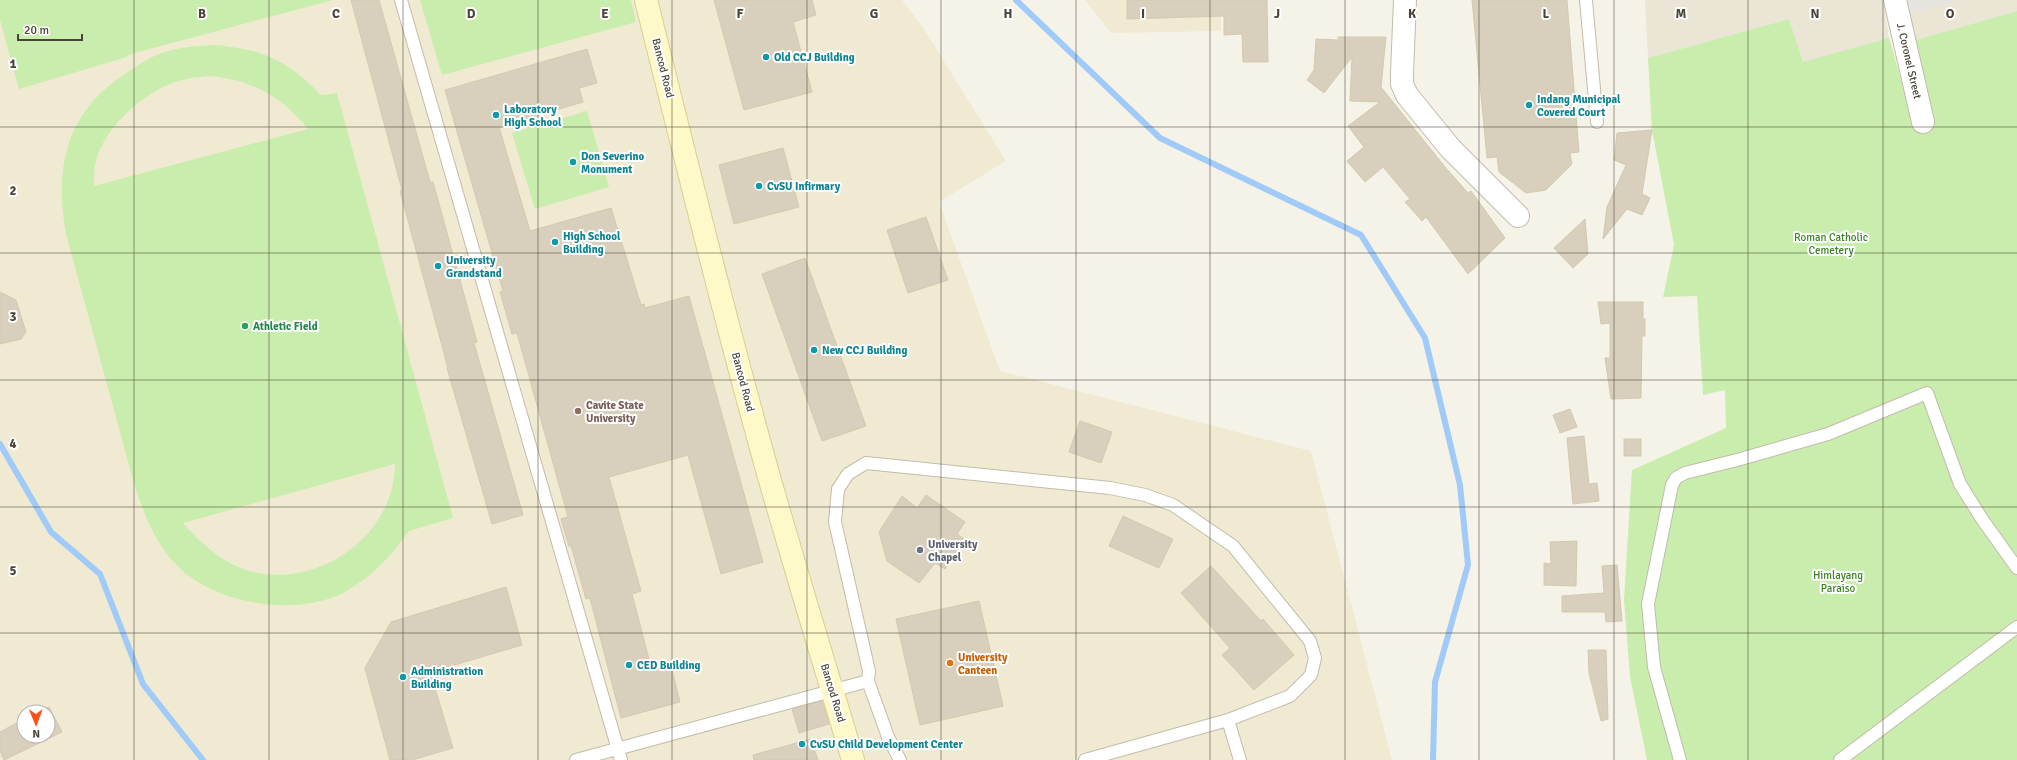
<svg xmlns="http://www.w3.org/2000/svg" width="2017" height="760" viewBox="0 0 2017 760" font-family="Signika,sans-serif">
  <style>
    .residential { fill: #eae5d5 }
    .education { fill: #efead1; fill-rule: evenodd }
    .green { fill: #c9edad; fill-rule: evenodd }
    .parking { fill: #e6e4e0 }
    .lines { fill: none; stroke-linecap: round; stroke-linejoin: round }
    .stream { stroke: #a0caf7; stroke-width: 6 }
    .building { fill: #d8d0bc; stroke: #d3c9af }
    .lane-casing { stroke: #c2bca9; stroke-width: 14 }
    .street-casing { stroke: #c2bca9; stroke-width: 24 }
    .secondary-casing { stroke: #d9ce94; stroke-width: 24 }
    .lane { stroke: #fff; stroke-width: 12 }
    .street { stroke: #fff; stroke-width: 22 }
    .secondary { stroke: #fff8c8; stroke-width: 22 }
    .grid { fill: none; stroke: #494436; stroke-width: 1; stroke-opacity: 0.55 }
    .culture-dot { fill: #0f9aa8; stroke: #fff; stroke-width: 1.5 }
    .leisure-dot { fill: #2e9e5b; stroke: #fff; stroke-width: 1.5 }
    .education-dot { fill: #8d6e63; stroke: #fff; stroke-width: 1.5 }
    .worship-dot { fill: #6b7280; stroke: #fff; stroke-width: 1.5 }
    .food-dot { fill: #e8710a; stroke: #fff; stroke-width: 1.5 }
    .labels { text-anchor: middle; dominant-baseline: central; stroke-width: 4; stroke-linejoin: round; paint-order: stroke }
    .culture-label { font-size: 11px; font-weight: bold; fill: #0d838f; stroke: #fff; text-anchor: start }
    .street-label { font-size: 11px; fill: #494436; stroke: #fff }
    .park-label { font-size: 11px; fill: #3d8123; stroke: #fff }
    .leisure-label { font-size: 11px; font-weight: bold; fill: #27864d; stroke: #fff; text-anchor: start }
    .education-label { font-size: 11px; font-weight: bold; fill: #785e54; stroke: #fff; text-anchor: start }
    .worship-label { font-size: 11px; font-weight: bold; fill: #5b616d; stroke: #fff; text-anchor: start }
    .food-label { font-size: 11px; font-weight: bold; fill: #c56008; stroke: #fff; text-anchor: start }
    .grid-label { font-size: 13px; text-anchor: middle; font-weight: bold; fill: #494436; stroke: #fff; stroke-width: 4; stroke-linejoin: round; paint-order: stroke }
  </style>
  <rect width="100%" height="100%" fill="#f5f3e8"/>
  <!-- residential -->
  <g class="residential">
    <polygon points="1645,0 1883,0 1889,38 1803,63 1789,19 1648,58"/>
    <polygon points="1952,0 2017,0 2017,11 1912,41 1903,15 1952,2"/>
  </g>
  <!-- education -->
  <g class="education">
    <path d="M0 0H902L924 29 1006 161 939 202 1000 371 1311 451 1392 760H0ZM24 712H48V736H24Z"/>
    <polygon points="1085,0 1221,0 1221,31 1111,33"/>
  </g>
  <!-- green -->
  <g class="green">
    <polygon points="0,0 333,0 127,55 127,57 19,89 0,20"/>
    <polygon points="420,0 631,0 636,22 442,75"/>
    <polygon points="2017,11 2017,760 1647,760 1630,677 1624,600 1632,470 1726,428 1725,390 1703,395 1697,296 1663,297 1674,245 1652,130 1648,58 1789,19 1803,62 1889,38 1914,125 1934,117 1912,41"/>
    <path d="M214 45C262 49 287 60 321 95L337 93 453 518 409 531C391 556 371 578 343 593 298 615 229 606 189 576 160 554 146 520 135 487L66 234C54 168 66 112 125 74 137 66 151 56 165 52 181 47 197 46 214 45ZM210 76C251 80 282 96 308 129L94 186C94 178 94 169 96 161 105 125 150 86 186 79 194 77 202 77 210 76ZM395 464C395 533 324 585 258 573 227 567 203 546 183 523Z"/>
    <polygon points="587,111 609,187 535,209 512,133"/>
  </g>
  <!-- parking -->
  <polygon class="parking" points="1899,0 1952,0 1953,2 1903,15"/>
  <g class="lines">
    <!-- stream -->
    <g class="stream">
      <polyline points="1016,0 1160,138 1361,235 1425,338 1460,485 1468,565 1435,682 1433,760"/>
      <polyline points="0,444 51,532 100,574 143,684 203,760"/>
    </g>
  </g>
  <!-- building -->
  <g class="building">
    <polygon points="351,0 379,0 430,182 433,182 477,342 474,343 523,515 492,524 447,368 448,368 400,191 402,190"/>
    <polygon points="714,0 812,0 816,15 793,22 812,92 744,110"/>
    <polygon points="1127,0 1267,0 1268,62 1243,62 1242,34 1224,35 1224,16 1127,19"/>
    <polygon points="1472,0 1567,0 1579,152 1570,153 1572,164 1546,190 1526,193 1499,172 1497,157 1487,158"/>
    <polygon points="1338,37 1386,37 1381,87 1445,167 1468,193 1471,191 1505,238 1468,274 1426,217 1422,221 1405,202 1410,199 1383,167 1365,182 1347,161 1364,147 1348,126 1380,102 1350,101 1352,57 1324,93 1307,80 1314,70 1316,39 1338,40"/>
    <polygon points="587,49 597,83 579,88 583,102 499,127 530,231 611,208 641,305 644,304 645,308 689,296 763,562 721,574 688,455 609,477 641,591 632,594 651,667 670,662 680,702 621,718 590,598 586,599 571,546 569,546 561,519 568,517 517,333 512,334 500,292 503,291 445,90"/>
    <polygon points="1652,130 1642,194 1650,198 1642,215 1627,209 1603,239 1607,207 1626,165 1614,160 1617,133"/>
    <polygon points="783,148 799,207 734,224 719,165"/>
    <polygon points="926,217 948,280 908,293 887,230"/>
    <polygon points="1585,219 1588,254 1573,268 1554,248"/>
    <polygon points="805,258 866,426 822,441 762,274"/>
    <polygon points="0,292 16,300 26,332 21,339 0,344"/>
    <polygon points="1598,302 1643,302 1643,319 1645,319 1645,336 1642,336 1641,398 1611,399 1605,358 1610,358 1610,323 1601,324"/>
    <polygon points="1570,409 1577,427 1560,433 1553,415"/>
    <polygon points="1080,421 1112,432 1101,463 1069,452"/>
    <polygon points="1584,436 1589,484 1597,483 1599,501 1573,504 1567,438"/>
    <rect x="1624" y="439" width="17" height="17"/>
    <polygon points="926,495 965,522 957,534 964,539 945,569 935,563 919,583 887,561 879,532 902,496 917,508"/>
    <polygon points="1123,516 1173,539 1159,568 1109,546"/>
    <polygon points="1577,541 1576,586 1544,585 1544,563 1551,564 1550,542"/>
    <polygon points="1617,565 1622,621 1606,622 1605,612 1562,612 1562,596 1604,593 1602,566"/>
    <polygon points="1211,566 1261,621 1263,619 1294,655 1254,690 1222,655 1230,648 1181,593"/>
    <polygon points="506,587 522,645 441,669 434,685 453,748 412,760 390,760 365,668 391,622"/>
    <polygon points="979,601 1003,706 920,725 896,619"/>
    <polygon points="1588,650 1606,650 1608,719 1601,721 1589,673"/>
    <polygon points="822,701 829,724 799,733 792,709"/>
    <polygon points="49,707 62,732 4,760 0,751 0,732 24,719 24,736 48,736 48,712 38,712"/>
    <polygon points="811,739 818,760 754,760 753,755"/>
  </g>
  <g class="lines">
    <defs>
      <g id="lane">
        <polyline points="401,0 621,760"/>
        <polyline points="1586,0 1597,122"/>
        <polyline points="868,681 888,737 900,760"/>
        <polyline points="1228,720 1240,760"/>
        <polyline points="576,760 868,681 869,671 835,522 838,489 848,474 866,463 1110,488 1145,495 1173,505 1233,546 1310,641 1315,658 1311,675 1290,696 1228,720 1085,760"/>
        <polyline points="1680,760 1654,667 1648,604 1672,485 1676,478 1685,473 1737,460 1828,434 1927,393 1960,484 1982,519 2017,568"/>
        <polyline points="1840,760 2017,627"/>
      </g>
      <g id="street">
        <polyline points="1405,0 1402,73 1402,84 1407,95 1450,148 1518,216"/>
        <polyline points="1895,0 1923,122"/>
      </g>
      <path id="secondary" d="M646 0C687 164 727 328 773 491 799 581 826 670 853 760"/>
    </defs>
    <!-- lane casing -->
    <use href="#lane" class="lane-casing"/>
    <!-- street casing -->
    <use href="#street" class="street-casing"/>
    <!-- secondary casing -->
    <use href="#secondary" class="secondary-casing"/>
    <!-- lane -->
    <use href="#lane" class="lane"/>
    <!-- street -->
    <use href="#street" class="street"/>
    <!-- secondary -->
    <use href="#secondary" class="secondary"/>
  </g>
  <!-- grid -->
  <path class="grid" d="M134 0V760M269 0V760M403 0V760M538 0V760M672 0V760M807 0V760M941 0V760M1076 0V760M1210 0V760M1345 0V760M1479 0V760M1614 0V760M1748 0V760M1883 0V760M0 127H2017M0 253H2017M0 380H2017M0 507H2017M0 633H2017"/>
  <!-- markers -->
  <g class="culture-dot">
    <circle cx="766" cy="57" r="4"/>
    <circle cx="1529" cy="105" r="4"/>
    <circle cx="496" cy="115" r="4"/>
    <circle cx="573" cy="162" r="4"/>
    <circle cx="759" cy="186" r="4"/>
    <circle cx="555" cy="242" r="4"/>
    <circle cx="438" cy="266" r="4"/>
    <circle cx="814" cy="350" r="4"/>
    <circle cx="629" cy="665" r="4"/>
    <circle cx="403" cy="677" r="4"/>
    <circle cx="802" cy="744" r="4"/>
  </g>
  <circle class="leisure-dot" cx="245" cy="326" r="4"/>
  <circle class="education-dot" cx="578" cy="411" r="4"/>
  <circle class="worship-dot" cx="920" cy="550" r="4"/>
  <circle class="food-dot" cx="950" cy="663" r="4"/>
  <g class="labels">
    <!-- culture labels -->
    <g class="culture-label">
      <text x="774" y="57">Old CCJ Building</text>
      <text x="1537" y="99">Indang Municipal<tspan x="1537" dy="13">Covered Court</tspan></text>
      <text x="504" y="109">Laboratory<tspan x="504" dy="13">High School</tspan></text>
      <text x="581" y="156">Don Severino<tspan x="581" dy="13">Monument</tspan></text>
      <text x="767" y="186">CvSU Infirmary</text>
      <text x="563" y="236">High School<tspan x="563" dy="13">Building</tspan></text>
      <text x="446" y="260">University<tspan x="446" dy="13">Grandstand</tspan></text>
      <text x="822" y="350">New CCJ Building</text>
      <text x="637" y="665">CED Building</text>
      <text x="411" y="671">Administration<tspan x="411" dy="13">Building</tspan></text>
      <text x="810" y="744">CvSU Child Development Center</text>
    </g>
    <!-- street labels -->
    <g class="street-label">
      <text transform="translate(1909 61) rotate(77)">J. Coronel Street</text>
      <text transform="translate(663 68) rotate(76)">Bancod Road</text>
      <text transform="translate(743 382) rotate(75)">Bancod Road</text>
      <text transform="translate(833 693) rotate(73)">Bancod Road</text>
    </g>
    <!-- park labels -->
    <g class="park-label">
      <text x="1831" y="237">Roman Catholic<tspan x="1831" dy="13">Cemetery</tspan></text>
      <text x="1838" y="575">Himlayang<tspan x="1838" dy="13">Paraiso</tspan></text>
    </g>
    <!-- leisure labels -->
    <g class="leisure-label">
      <text x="253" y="326">Athletic Field</text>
    </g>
    <!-- education labels -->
    <g class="education-label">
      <text x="586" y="405">Cavite State<tspan x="586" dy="13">University</tspan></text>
    </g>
    <!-- worship labels -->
    <g class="worship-label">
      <text x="928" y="544">University<tspan x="928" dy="13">Chapel</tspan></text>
    </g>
    <!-- food labels -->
    <g class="food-label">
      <text x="958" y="657">University<tspan x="958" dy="13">Canteen</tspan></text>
    </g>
  </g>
  <g class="grid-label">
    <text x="202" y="18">B</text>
    <text x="336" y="18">C</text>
    <text x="471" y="18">D</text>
    <text x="605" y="18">E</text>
    <text x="740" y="18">F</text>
    <text x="874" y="18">G</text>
    <text x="1008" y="18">H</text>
    <text x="1143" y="18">I</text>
    <text x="1277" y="18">J</text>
    <text x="1412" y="18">K</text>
    <text x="1546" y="18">L</text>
    <text x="1681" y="18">M</text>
    <text x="1815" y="18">N</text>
    <text x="1950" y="18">O</text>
    <text x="13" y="68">1</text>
    <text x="13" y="195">2</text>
    <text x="13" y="321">3</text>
    <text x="13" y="448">4</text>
    <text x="13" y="575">5</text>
  </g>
  <!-- north arrow -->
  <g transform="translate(36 724) rotate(179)"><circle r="19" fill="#ffffff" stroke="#b6b4af"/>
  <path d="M0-3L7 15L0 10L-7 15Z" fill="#ff5115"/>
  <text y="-6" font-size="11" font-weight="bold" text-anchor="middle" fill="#494436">N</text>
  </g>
  <!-- scale -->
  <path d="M18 34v6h64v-6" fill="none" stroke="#494436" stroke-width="2"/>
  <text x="24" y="34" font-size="12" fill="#494436" stroke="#ffffff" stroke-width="3" paint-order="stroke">20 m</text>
</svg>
